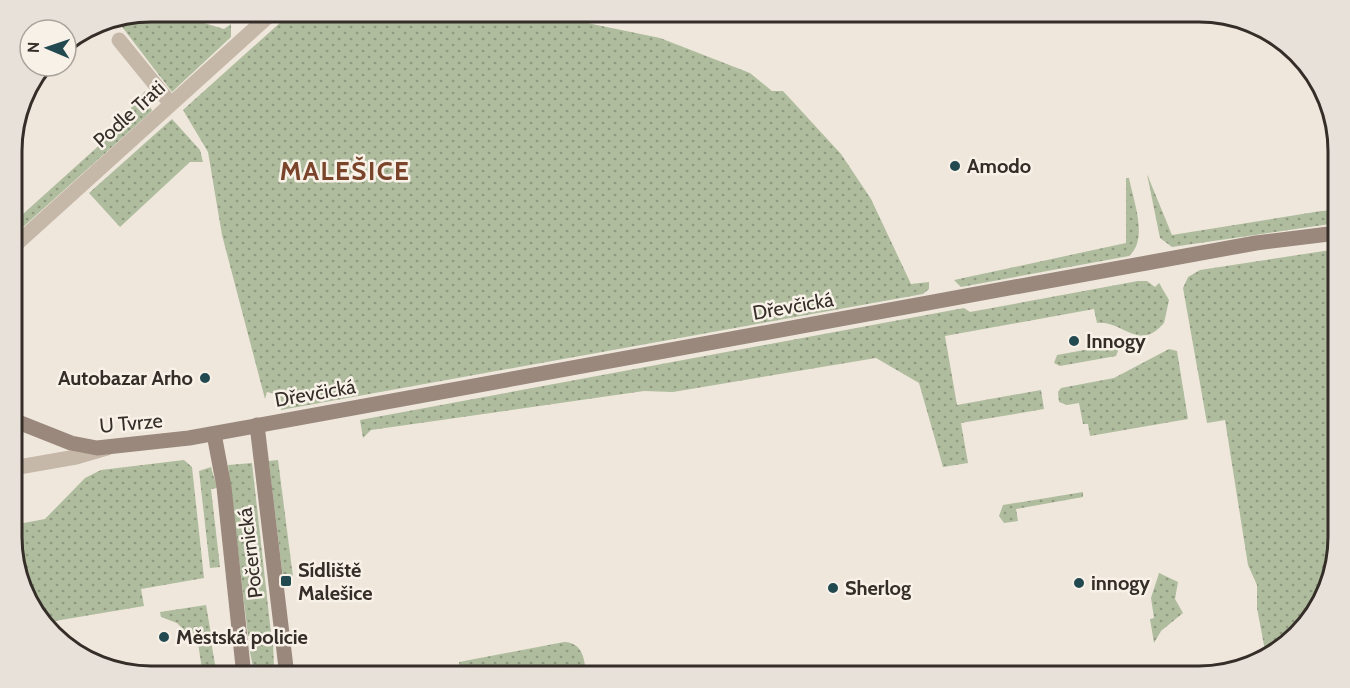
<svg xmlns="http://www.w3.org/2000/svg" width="1350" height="688" viewBox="0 0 1350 688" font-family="Cabin,sans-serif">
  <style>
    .grass { fill: url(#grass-dots) }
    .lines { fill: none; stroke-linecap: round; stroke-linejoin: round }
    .street { stroke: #c6b8a9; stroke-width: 15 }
    .secondary { stroke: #99887b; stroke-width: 15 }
    .poi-dot { fill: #224950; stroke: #f7f1e8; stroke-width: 2 }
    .labels { text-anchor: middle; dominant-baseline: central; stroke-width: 5; stroke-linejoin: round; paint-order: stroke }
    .street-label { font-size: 20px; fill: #342d28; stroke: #f7f1e8 }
    .poi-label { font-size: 20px; font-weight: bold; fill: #342d28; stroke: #f7f1e8; text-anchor: start }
    .district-label { font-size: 26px; font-weight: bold; letter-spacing: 1.5px; fill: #7a442a; stroke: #f7f1e8 }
    .rim { fill: none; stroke: #342d28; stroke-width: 3 }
  </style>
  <defs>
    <pattern id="grass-dots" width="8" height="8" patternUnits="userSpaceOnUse" patternTransform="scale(1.5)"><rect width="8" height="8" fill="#afbc9d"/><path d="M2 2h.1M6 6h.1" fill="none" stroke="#8f9980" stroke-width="1.8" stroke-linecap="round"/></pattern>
  </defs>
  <rect width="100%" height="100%" fill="#efe7dc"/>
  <!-- grass -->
  <g class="grass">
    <polygon points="151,12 199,12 201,22 224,29 231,24 231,37 172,92 116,19"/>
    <polygon points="292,12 534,12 660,38 750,73 772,91 783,91 841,154 871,199 911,284 929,282 929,289 923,294 281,410 280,402 274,401 275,394 267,392 265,399 222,235 208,152 183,110"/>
    <polygon points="145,91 152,111 13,236 13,223 104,141"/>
    <polygon points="172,119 200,150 203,162 190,162 120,227 89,193"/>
    <polygon points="1147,174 1172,235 1321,211 1337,210 1337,223 1172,247 1160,238"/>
    <path d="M1126 178H1129C1133 200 1149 239 1129 256L961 287 954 280 1126 243Z"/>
    <polygon points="1337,249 1338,537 1323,599 1276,653 1266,656 1257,608 1257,585 1248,565 1225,420 1207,423 1183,288 1188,277 1200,270"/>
    <path d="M1138 281H1147L1155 287 1159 283 1169 300 1164 323C1138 353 1123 320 1097 323L1094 309 945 336 957 405 1041 390 1044 409 961 423 968 463 943 467 919 383 876 358 673 392 644 391 371 430 363 438 360 420 964 308 970 312Z"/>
    <polygon points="1112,345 1119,348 1116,356 1060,366 1054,363 1057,355"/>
    <polygon points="1169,349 1177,351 1188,419 1090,436 1088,424 1083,424 1079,403 1067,405 1059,402 1058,392 1061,388 1114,378"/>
    <polygon points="184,460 192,467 204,578 141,589 144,606 43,623 41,621 13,555 13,525 45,519 85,478 101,470"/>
    <polygon points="278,460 293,577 283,578 269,464 269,461"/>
    <polygon points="252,463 271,633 248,636 228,465"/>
    <polygon points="211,467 217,488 211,489 220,567 210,568 199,471"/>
    <polygon points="1083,492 1083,497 1016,509 1018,521 1004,523 999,516 1003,505"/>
    <polygon points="1159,573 1178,582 1175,599 1183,613 1161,631 1154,643 1150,619 1154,618 1151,598"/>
    <polygon points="206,605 211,634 191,637 177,623 161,617 160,612"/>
    <polygon points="211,641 217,676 203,676 198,643"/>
    <path d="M564 642C584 643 584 660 587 676H461L459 662Z"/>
    <polygon points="273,643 274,667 268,672 258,672 253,667 249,647"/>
  </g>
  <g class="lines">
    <!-- street -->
    <g class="street">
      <polyline points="119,40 171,104"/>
      <polyline points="13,247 273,12"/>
      <polyline points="13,468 76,457 107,448"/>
    </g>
    <!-- secondary -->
    <g class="secondary">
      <polyline points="13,420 71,443 97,448 189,438 1256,243 1337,233"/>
      <polyline points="257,425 287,676"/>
      <polyline points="214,434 224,487 244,676"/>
    </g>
  </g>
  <!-- markers -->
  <g class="poi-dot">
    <circle cx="955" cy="166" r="6"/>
    <circle cx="1074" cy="341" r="6"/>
    <circle cx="205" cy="378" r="6"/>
    <rect x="280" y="575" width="12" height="12" rx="3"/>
    <circle cx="1079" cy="583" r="6"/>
    <circle cx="833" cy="588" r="6"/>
    <circle cx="164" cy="637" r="6"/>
  </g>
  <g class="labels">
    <!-- street labels -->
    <g class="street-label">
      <text transform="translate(129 114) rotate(-42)">Podle Trati</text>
      <text transform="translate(793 306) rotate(-10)">Dřevčická</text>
      <text transform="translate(315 393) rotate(-10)">Dřevčická</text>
      <text transform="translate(131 423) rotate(-5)">U Tvrze</text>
      <text transform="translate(250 553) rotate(-97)">Počernická</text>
    </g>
    <!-- poi labels -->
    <g class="poi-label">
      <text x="967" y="166">Amodo</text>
      <text x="1086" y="341">Innogy</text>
      <text x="193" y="378" text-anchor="end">Autobazar Arho</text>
      <text x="298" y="570">Sídliště<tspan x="298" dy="23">Malešice</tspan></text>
      <text x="1091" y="583">innogy</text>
      <text x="845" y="588">Sherlog</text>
      <text x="176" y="637">Městská policie</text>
    </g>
    <!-- district labels -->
    <g class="district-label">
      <text x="345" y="171">MALEŠICE</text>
    </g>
  </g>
  <!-- crop -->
  <path d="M0 0H1350V688H0ZM151 22H1199A129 129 0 0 1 1328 151V537A129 129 0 0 1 1199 666H151A129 129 0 0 1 22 537V151A129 129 0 0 1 151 22Z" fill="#e7e1d9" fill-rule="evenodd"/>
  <path class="rim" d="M151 22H1199A129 129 0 0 1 1328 151V537A129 129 0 0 1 1199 666H151A129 129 0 0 1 22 537V151A129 129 0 0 1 151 22Z"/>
  <!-- north arrow -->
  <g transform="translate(48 48) rotate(272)"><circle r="28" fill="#f7f1e8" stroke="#a9a39b" stroke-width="1.5"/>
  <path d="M0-4.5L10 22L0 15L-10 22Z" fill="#224950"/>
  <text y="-9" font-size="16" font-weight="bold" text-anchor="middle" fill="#342d28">N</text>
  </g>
</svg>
